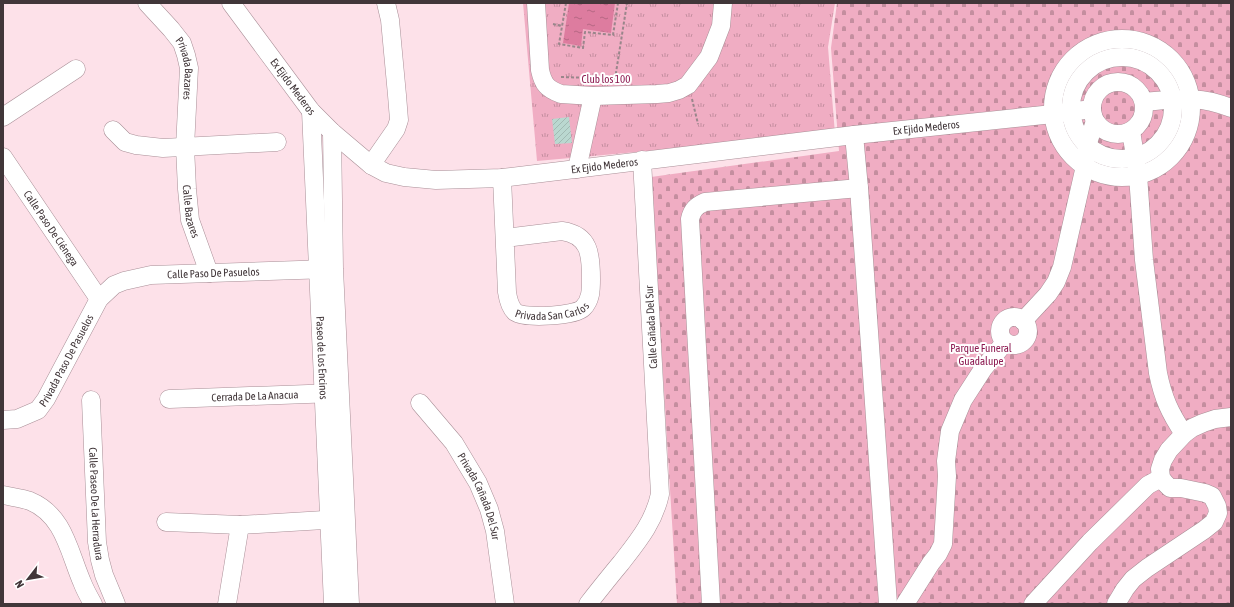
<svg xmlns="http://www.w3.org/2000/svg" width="1234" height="607" viewBox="0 0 1234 607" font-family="'Asap Condensed',sans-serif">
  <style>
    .cemetery { fill: url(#cemetery-stones) }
    .park { fill: url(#park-tufts) }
    .water { fill: url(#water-ripples) }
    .building { fill: url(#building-hatch) }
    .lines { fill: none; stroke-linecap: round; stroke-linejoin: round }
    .minor-casing { stroke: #a98f97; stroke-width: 19 }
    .path { stroke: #99868b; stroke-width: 2; stroke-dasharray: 3 2; stroke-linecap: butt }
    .minor { stroke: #fff; stroke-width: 18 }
    .labels { text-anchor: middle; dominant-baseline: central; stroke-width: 4; stroke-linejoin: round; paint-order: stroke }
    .street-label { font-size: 11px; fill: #413639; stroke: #fff }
    .park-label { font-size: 11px; fill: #8c1950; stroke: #fff }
  </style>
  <defs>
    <pattern id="cemetery-stones" width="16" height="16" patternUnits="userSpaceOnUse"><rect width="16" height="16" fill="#f0adc3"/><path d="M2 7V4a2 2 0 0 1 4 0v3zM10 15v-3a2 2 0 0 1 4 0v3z" fill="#c48e9f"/></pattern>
    <pattern id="park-tufts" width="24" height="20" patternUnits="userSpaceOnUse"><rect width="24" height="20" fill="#f0adc3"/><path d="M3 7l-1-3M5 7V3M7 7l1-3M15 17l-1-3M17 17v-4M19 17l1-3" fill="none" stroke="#c48e9f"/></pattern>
    <pattern id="water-ripples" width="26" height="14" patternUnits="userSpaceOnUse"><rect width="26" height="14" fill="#dd7c9f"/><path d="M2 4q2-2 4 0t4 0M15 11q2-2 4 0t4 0" fill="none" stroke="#b56683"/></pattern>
    <pattern id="building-hatch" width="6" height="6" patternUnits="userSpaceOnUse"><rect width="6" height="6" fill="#bad8d0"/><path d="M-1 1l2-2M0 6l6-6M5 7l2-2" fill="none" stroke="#a1bab3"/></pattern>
  </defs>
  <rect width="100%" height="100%" fill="#fde1e9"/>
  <!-- cemetery -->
  <polygon class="cemetery" points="837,3 1231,3 1231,604 677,604 651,177 839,151 831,48"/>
  <!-- park -->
  <polygon class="park" points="523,3 835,3 828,47 835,134 537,161"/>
  <!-- water -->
  <polygon class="water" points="569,3 615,3 611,33 583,29 581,46 563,43"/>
  <!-- building -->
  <polygon class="building" points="569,117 572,143 555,144 552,119"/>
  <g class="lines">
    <defs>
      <g id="minor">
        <path id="s1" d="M147 3 171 29 182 43 186 55 189 68 185 147 187 189 190 220 209 273"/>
        <path id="s2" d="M231 3 311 111 332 132 371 165 386 173 404 177 436 180 502 178 854 135 1053 114 1092 109"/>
        <path d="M536 3 540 70C543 84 547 89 561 94L593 96 657 94 669 93 679 90 688 85 709 57 721 26 723 3"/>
        <circle cx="1122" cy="108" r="69"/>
        <circle cx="1122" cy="108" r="51"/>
        <circle cx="1118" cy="108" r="26"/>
        <path d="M1144 102C1178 99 1199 95 1231 108"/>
        <path id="s3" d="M311 111 333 604"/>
        <polyline points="3,117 76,69"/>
        <polyline points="113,130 125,142 136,145 163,148 277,142"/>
        <path d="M1131 131 1138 175 1144 260 1158 373C1163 398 1170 413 1184 434"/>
        <polyline points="332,132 334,269 350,604"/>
        <polyline points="854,135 859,188 888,604"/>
        <path id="s4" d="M3 157 99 299"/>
        <polyline points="371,165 396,129 399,120 397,95 390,20 386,3"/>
        <polyline points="577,169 593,96"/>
        <path id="s5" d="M502 178 507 292C508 299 510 307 515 312 525 319 575 316 583 308 591 300 591 290 591 279 591 255 590 235 562 231L505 238"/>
        <circle cx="1014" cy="331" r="14"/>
        <polyline points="1023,321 1048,294 1056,282 1062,267 1085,166 1087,146 1095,121"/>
        <path id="s6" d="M169 399 335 393"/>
        <path id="s7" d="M91 400 97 542 100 560 104 575 116 604"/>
        <path id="s8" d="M420 403 454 443 478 483 489 509 495 531 505 604"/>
        <path id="s9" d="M3 420 17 419 38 410 46 399 99 299 114 285 124 281 151 275 329 269"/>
        <path d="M3 495C12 497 22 498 30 501 64 515 69 552 82 582 85 590 89 597 93 604"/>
        <polyline points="166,522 240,525 341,519"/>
        <polyline points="227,604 240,525"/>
        <path d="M588 604C599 590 610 576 621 563 638 541 654 522 660 494L642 160"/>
        <path d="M711 604 690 219C692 210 696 206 705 202L859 188"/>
        <polyline points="905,604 931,563 938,554 943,544 947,476 946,461 950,431 963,400 983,369 1005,342"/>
        <polyline points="1033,604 1090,542 1148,485 1161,478"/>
        <polyline points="1116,604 1125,589 1133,579 1147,568 1204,530 1214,522 1218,513 1217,506 1212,496 1205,493 1181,488 1170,488 1165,483 1161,478 1160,469 1163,460 1169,450 1184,434 1192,428 1203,423 1215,419 1231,417"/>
      </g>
    </defs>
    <!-- minor casing -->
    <use href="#minor" class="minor-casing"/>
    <!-- path -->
    <g class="path">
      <polyline points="566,3 559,44 583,48 585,32 613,35 618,3"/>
      <polyline points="553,24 562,26"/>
      <polyline points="561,77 624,79"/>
      <polyline points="615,79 627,3"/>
      <polyline points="692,99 698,124"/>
    </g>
    <!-- minor -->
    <use href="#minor" class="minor"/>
  </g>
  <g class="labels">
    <!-- street labels -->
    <g class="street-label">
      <text stroke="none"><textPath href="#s1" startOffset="79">Privada Bazares</textPath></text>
      <text stroke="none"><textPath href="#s2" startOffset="104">Ex Ejido Mederos</textPath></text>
      <text stroke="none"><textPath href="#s2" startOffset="776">Ex Ejido Mederos</textPath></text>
      <text stroke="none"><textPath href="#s2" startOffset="452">Ex Ejido Mederos</textPath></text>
      <text stroke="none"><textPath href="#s1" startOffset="223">Calle Bazares</textPath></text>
      <text stroke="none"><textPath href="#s4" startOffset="86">Calle Paso De Ciénega</textPath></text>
      <text stroke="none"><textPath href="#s9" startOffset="285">Calle Paso De Pasuelos</textPath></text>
      <text stroke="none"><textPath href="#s5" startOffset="174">Privada San Carlos</textPath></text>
      <text transform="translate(651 327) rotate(-93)">Calle Cañada Del Sur</text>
      <text stroke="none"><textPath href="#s3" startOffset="247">Paseo de Los Encinos</textPath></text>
      <text stroke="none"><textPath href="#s9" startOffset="94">Privada Paso De Pasuelos</textPath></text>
      <text stroke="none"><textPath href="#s6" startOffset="86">Cerrada De La Anacua</textPath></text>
      <text stroke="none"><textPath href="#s8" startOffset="112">Privada Cañada Del Sur</textPath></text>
      <text stroke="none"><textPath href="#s7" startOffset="104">Calle Paseo De La Herradura</textPath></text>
    </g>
    <!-- park labels -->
    <g class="park-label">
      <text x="606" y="79">Club los 100</text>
      <text x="981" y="348">Parque Funeral<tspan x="981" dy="13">Guadalupe</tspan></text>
    </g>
  </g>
  <!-- border -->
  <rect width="1234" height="607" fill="none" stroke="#413639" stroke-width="8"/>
  <!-- north arrow -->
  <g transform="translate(28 579) rotate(239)" stroke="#ffffff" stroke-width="3" paint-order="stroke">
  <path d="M0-3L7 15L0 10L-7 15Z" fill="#413639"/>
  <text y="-6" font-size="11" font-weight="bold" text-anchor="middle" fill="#413639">N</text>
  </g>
</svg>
